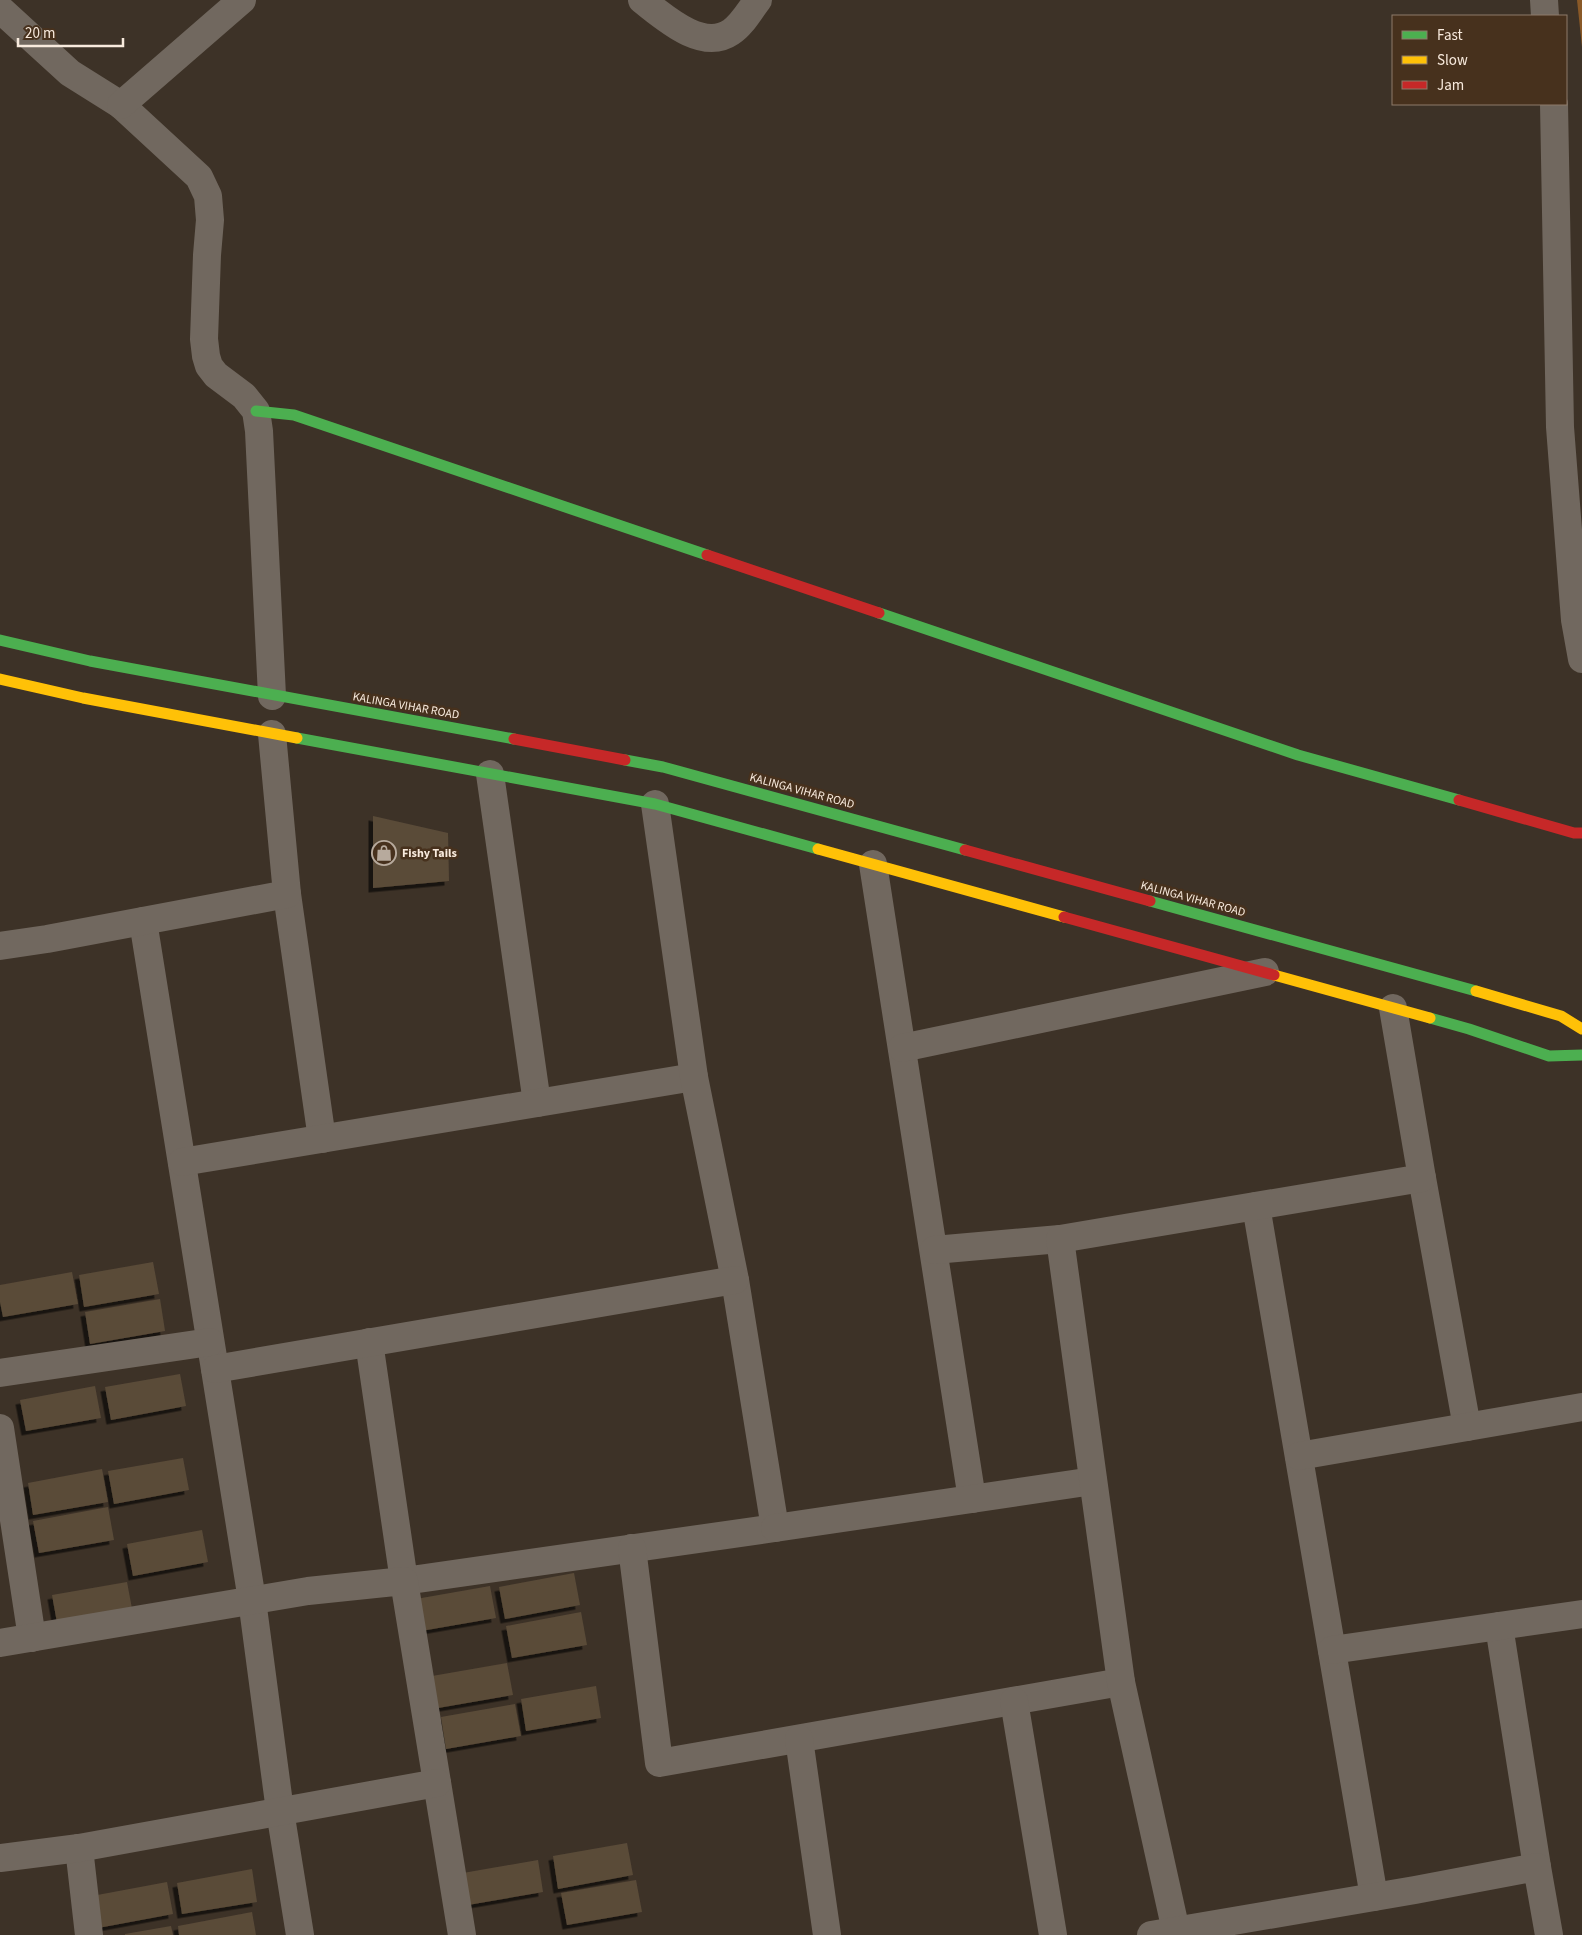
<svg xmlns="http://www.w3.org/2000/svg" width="1582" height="1935" viewBox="0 0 1582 1935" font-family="'Source Sans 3',sans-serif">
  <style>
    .forest { fill: #8a5927 }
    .building { fill: #5a4b39; filter: url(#shadow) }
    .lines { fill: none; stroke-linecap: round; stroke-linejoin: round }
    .street { stroke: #71685f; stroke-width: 28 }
    .fast { stroke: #4caf50; stroke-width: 11 }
    .slow { stroke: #ffc107; stroke-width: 11 }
    .jam { stroke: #c62828; stroke-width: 11 }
    .labels { text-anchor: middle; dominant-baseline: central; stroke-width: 5; stroke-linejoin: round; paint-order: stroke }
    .street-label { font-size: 12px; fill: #f8eadd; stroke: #47311d }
    .poi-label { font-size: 12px; font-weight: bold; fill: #f8eadd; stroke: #47311d; text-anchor: start }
  </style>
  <defs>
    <filter id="shadow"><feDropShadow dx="-4.5" dy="4.5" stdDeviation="0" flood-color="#0009"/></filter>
  </defs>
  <rect width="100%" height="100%" fill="#3d3227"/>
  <!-- forest -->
  <polygon class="forest" points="1577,0 1582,0 1582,47"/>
  <!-- building -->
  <g class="building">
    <polygon points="373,816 448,833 449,881 373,888"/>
    <polygon points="153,1262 159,1294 84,1307 79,1275"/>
    <polygon points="72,1272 78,1304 3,1317 0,1302 0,1285"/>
    <polygon points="160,1299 165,1331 90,1344 85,1312"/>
    <polygon points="180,1374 186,1406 111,1420 105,1387"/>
    <polygon points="95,1386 101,1418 26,1431 20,1400"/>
    <polygon points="183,1458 189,1490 114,1504 108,1471"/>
    <polygon points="102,1469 108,1502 33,1515 28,1483"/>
    <polygon points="108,1507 114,1540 39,1553 33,1521"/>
    <polygon points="202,1530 208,1562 133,1576 127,1544"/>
    <polygon points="574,1573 580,1605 505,1619 499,1587"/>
    <polygon points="127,1582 133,1614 58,1628 52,1595"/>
    <polygon points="490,1586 496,1618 421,1631 416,1599"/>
    <polygon points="581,1612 587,1645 512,1658 506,1626"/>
    <polygon points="507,1663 513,1695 438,1708 432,1676"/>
    <polygon points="596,1686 601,1718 526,1731 521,1699"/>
    <polygon points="515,1704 521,1736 446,1749 441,1717"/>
    <polygon points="627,1843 633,1875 558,1889 553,1856"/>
    <polygon points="538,1860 543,1892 468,1905 463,1873"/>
    <polygon points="252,1869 257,1902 182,1914 177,1883"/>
    <polygon points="636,1880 642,1912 567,1925 561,1893"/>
    <polygon points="167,1882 173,1914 98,1928 92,1896"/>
    <polygon points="252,1912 256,1935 179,1935 178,1926"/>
    <polygon points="171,1926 173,1935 125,1935 125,1934"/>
  </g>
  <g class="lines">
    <!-- street -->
    <g class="street">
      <path d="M642 0C664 17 702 52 731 32 742 25 750 10 758 0"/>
      <polyline points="1544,0 1545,16"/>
      <polyline points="0,9 70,73 121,105 199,177 208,196 210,220 207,255 204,339 206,356 209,366 216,375 244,396 256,411 259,431 272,696"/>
      <polyline points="1554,104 1560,427 1575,620 1582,659"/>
      <polyline points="121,105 242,0"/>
      <polyline points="490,774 537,1103"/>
      <polyline points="873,864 972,1499"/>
      <polyline points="287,894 322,1139"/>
      <polyline points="143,921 252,1600 280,1811 300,1935"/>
      <polyline points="0,946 47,939 287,894 272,734"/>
      <polyline points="902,1048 1265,972"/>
      <polyline points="182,1162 694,1077"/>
      <polyline points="1422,1178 1467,1427"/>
      <polyline points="1256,1206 1374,1897"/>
      <polyline points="934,1250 1060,1239"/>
      <polyline points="369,1342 404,1581 775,1528 735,1280 694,1077 655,804"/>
      <polyline points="215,1369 735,1280"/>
      <polyline points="0,1373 210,1342"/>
      <polyline points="0,1428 32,1638"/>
      <polyline points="1299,1456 1582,1407"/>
      <polyline points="775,1528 1093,1481"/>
      <polyline points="632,1548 659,1763 1121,1682"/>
      <polyline points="1499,1626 1537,1867"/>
      <polyline points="0,1643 308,1591 404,1581 462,1935"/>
      <polyline points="1332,1650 1582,1614"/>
      <polyline points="1014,1701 1053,1935"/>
      <polyline points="799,1739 827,1935"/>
      <polyline points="79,1848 89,1935"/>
      <polyline points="0,1858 79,1848 437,1783"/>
      <polyline points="1176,1931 1121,1682 1060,1239 1422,1178 1393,1008"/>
      <polyline points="1151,1935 1415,1890 1537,1867 1549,1935"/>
    </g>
    <!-- fast -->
    <g class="fast">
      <polyline points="256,411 294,415 707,555"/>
      <polyline points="879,613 1298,755 1459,800"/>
      <polyline points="0,640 90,661 514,739"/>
      <polyline points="297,738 655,804 818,849"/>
      <polyline points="625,760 663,767 965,850"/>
      <polyline points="1150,901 1476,991"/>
      <polyline points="1430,1018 1469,1029 1549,1056 1582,1055"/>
    </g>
    <!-- slow -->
    <g class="slow">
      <polyline points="0,679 83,698 297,738"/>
      <polyline points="818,849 1064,917"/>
      <polyline points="1274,975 1430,1018"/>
      <polyline points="1476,991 1561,1016 1582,1029"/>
    </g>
    <!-- jam -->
    <g class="jam">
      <polyline points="707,555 879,613"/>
      <polyline points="514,739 625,760"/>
      <polyline points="1459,800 1574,833 1582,833"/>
      <polyline points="965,850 1150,901"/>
      <polyline points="1064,917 1274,975"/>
    </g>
  </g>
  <!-- icons -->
  <defs>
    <symbol id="shop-ring" viewBox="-11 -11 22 22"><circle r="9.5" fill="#47311d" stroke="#b7aa9d" stroke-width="1.5"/><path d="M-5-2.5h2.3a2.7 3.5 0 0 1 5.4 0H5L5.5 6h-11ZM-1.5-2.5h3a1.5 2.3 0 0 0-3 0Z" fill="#b7aa9d"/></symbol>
  </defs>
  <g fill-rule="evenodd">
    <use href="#shop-ring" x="370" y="839" width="28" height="28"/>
  </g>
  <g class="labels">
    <!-- street labels -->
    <g class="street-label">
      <text transform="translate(406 706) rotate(10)">KALINGA VIHAR ROAD</text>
      <text transform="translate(802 791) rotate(15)">KALINGA VIHAR ROAD</text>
      <text transform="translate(1193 899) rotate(15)">KALINGA VIHAR ROAD</text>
    </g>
    <!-- poi labels -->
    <g class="poi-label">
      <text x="402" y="853">Fishy Tails</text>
    </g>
  </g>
  <!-- legend -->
  <rect x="1392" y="15" width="175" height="90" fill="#47311d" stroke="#8e7b6a"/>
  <rect x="1402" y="31" width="25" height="8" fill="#4caf50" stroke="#8e7b6a"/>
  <text x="1437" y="40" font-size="15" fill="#f8eadd">Fast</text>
  <rect x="1402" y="56" width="25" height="8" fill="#ffc107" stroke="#8e7b6a"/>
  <text x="1437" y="65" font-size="15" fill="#f8eadd">Slow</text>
  <rect x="1402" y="81" width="25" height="8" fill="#c62828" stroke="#8e7b6a"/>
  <text x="1437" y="90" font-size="15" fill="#f8eadd">Jam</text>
  <!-- scale -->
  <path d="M18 38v8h105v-8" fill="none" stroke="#f8eadd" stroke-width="2.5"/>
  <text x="25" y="38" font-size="15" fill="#f8eadd" stroke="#47311d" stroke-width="4" paint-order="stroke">20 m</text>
</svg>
